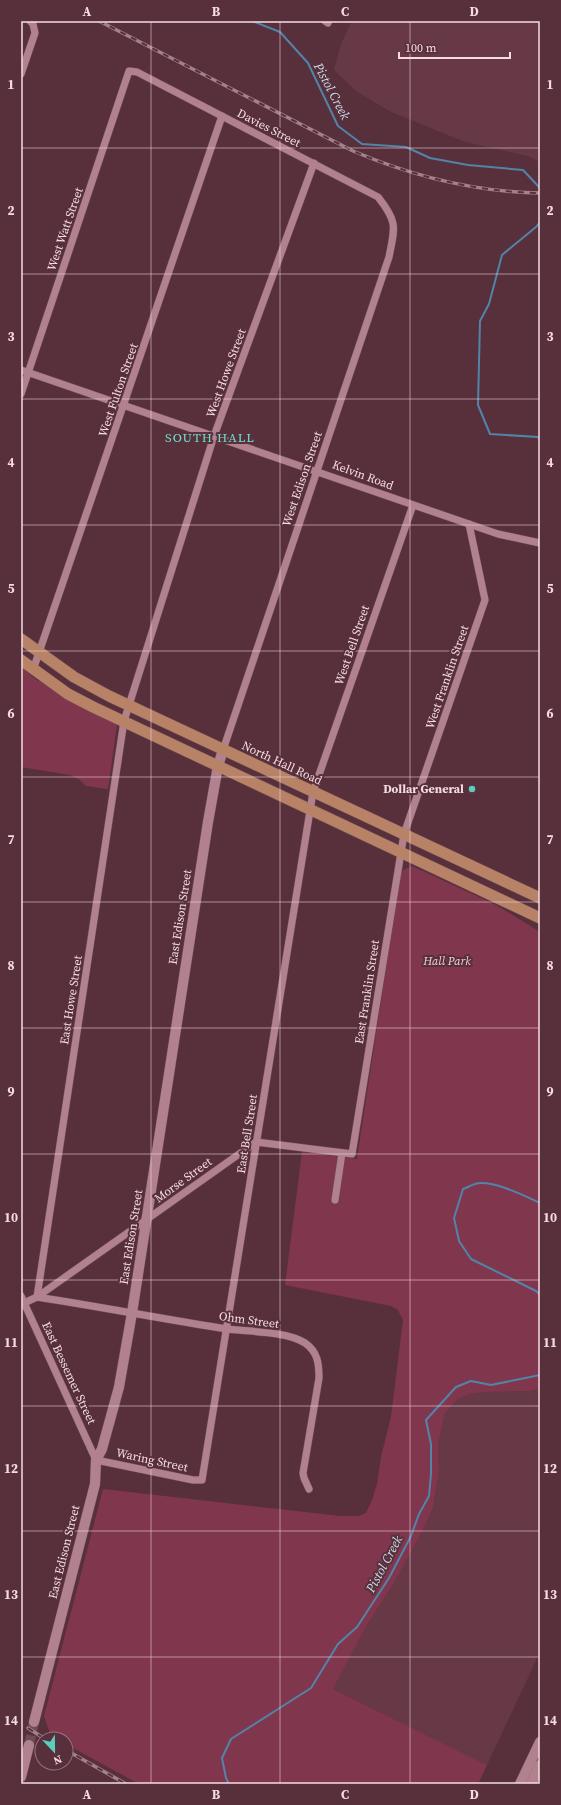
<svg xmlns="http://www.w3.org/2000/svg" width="561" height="1805" viewBox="0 0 561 1805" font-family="'Source Serif 4',serif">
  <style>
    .built { fill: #673845 }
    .green { fill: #80374e }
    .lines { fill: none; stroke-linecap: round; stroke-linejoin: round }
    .stream { stroke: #5284a9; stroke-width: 2 }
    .secondary-tunnel { stroke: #704a54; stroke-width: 10; stroke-dasharray: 10 5; stroke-linecap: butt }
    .street-casing { stroke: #704e58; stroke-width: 8 }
    .secondary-casing { stroke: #704e58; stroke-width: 11 }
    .primary-casing { stroke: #704e58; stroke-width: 12 }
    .street { stroke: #b1828e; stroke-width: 7 }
    .secondary { stroke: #b1828e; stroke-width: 10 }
    .primary { stroke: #b78266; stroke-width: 11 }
    .rail-casing { stroke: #a3818a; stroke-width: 3.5 }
    .rail { stroke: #58303b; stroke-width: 2; stroke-dasharray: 6; stroke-linecap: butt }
    .grid { fill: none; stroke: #f6dce2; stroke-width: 1; stroke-opacity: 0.55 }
    .poi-dot { fill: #5acebd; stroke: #58303b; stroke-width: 1.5 }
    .labels { text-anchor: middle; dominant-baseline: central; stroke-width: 4; stroke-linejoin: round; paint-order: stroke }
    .street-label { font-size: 12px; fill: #f6dce2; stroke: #58303b }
    .poi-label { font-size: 12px; font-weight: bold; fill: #f6dce2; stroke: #58303b; text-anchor: end }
    .park-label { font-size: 12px; font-style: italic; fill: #edd0d7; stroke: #58303b }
    .water-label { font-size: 13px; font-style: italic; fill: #cadff0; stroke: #58303b }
    .neighbourhood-label { font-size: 13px; letter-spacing: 1px; fill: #71d9c9; stroke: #58303b }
    .neatline { fill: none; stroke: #f6dce2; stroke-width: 1.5 }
    .grid-label { font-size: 13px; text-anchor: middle; font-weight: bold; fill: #f6dce2 }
  </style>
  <rect width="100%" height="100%" fill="#58303b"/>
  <!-- built -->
  <g class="built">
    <polygon points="350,21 540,21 540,162 528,156 466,142 450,136 389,111 356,91 334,70 341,44 351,23"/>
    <polygon points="540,1389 540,1652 487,1765 333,1689 367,1625 394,1583 423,1530 433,1508 439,1471 438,1445 445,1413 457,1400 469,1394 483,1392 529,1391"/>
  </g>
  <!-- green -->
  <g class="green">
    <polygon points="21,667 38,681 41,681 117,724 108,789 86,786 80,780 70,775 21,767"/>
    <polygon points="412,866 496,905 540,932 540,1389 529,1391 483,1392 469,1394 457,1400 445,1413 438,1445 439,1471 433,1508 423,1530 394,1583 367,1625 333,1689 487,1765 478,1784 139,1784 66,1744 66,1739 56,1739 51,1736 44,1716 103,1489 340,1516 359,1516 366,1513 372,1500 377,1484 381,1457 391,1417 403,1320 398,1310 391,1306 285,1285 302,1152 357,1159 400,876 403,870"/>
  </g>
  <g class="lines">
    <!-- stream -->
    <g class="stream">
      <polyline points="252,21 280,32 308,63 338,126 362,144 406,147 430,158 468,165 523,170 540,188"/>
      <polyline points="540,222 536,227 502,255 489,304 480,321 478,405 490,434 538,437 540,440"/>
      <path d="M540 1203C525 1196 491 1179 475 1184 471 1185 467 1188 463 1189L454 1218 459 1241 471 1259 536 1291 540 1295"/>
      <polyline points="229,1784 226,1778 222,1758 231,1739 311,1688 338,1644 357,1627 389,1578 411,1536 419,1514 429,1496 431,1474 431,1444 426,1420 456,1387 471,1381 491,1385 540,1375"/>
    </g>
    <!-- secondary-tunnel -->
    <polyline class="secondary-tunnel" points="29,1745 34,1722"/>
    <defs>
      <g id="street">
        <polyline points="325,21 328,23"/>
        <polyline points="21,74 35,33 33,24 30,21"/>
        <polyline points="21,370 498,534 540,543"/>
        <path d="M21 394 129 71 137 72 378 197C398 222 395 227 389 257L223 750"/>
        <polyline points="33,670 222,116"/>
        <polyline points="335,1200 342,1153"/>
        <polyline points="21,1296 96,1460 193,1480 202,1480 313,792 413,505"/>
        <polyline points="24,1303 37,1297 256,1142 352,1154 404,834 485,600 469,524"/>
        <path d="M309 1489 304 1478 303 1473 319 1378C319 1364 318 1352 305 1343 287 1331 249 1332 227 1329 164 1319 101 1307 37 1297L124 721 214 436 314 163"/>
      </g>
      <g id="secondary">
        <polyline points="34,1722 95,1484 96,1460 102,1449 119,1387 132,1313 208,822 218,766 223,750"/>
        <polyline points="21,1777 29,1745"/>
        <polyline points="520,1784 540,1742"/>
        <polyline points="531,1784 540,1765"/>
      </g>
      <g id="primary">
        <polyline points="21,639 74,677 109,696 540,898"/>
        <polyline points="21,660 68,694 93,707 540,918"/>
      </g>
    </defs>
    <!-- street casing -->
    <use href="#street" class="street-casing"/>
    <!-- secondary casing -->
    <use href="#secondary" class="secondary-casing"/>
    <!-- primary casing -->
    <use href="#primary" class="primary-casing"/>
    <!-- street -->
    <use href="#street" class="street"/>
    <!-- secondary -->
    <use href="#secondary" class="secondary"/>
    <!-- primary -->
    <use href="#primary" class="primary"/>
    <defs>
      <g id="rail">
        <path d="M99 21 353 151C412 176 475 192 540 193"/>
        <polyline points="28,1728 45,1739"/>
        <polyline points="66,1750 126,1784"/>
      </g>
    </defs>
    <!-- rail casing -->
    <use href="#rail" class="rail-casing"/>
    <!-- rail -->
    <use href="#rail" class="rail"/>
  </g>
  <!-- grid -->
  <path class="grid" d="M151 21V1784M280 21V1784M410 21V1784M21 148H540M21 274H540M21 399H540M21 525H540M21 651H540M21 777H540M21 902H540M21 1028H540M21 1154H540M21 1280H540M21 1406H540M21 1531H540M21 1657H540"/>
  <!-- markers -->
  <circle class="poi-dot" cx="472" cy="789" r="4"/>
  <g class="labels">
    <!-- street labels -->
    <g class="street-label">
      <text transform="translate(269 128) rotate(27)">Davies Street</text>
      <text transform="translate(65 229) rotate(-71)">West Watt Street</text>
      <text transform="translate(226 373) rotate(-70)">West Howe Street</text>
      <text transform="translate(118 390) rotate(-71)">West Fulton Street</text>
      <text transform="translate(363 475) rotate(20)">Kelvin Road</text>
      <text transform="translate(302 479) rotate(-71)">West Edison Street</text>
      <text transform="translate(352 645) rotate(-71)">West Bell Street</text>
      <text transform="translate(447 677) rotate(-71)">West Franklin Street</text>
      <text transform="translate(282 763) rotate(25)">North Hall Road</text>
      <text transform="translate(180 917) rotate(-81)">East Edison Street</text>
      <text transform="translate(367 992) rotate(-81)">East Franklin Street</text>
      <text transform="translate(71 1000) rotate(-81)">East Howe Street</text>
      <text transform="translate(247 1134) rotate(-81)">East Bell Street</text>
      <text transform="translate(183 1180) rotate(-36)">Morse Street</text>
      <text transform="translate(131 1237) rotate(-81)">East Edison Street</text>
      <text transform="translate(249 1320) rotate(8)">Ohm Street</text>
      <text transform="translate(69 1373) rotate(65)">East Bessemer Street</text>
      <text transform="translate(152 1460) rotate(12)">Waring Street</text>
      <text transform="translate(64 1552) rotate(-76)">East Edison Street</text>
    </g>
    <!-- poi labels -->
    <g class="poi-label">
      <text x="464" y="789">Dollar General</text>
    </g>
    <!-- park labels -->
    <g class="park-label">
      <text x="447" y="961">Hall Park</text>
    </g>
    <!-- water labels -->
    <g class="water-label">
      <text transform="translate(332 91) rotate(62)">Pistol Creek</text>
      <text transform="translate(384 1564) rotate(-62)">Pistol Creek</text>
    </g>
    <!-- neighbourhood labels -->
    <g class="neighbourhood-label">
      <text x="210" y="437">SOUTH HALL</text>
    </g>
  </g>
  <!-- border -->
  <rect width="561" height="1805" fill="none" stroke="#58303b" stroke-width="44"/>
  <!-- north arrow -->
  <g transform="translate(54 1751) rotate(158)"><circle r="19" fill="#58303b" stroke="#97757e"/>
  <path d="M0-3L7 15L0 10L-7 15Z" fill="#5acebd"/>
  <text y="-6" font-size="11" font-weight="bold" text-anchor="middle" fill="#f6dce2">N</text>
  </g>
  <!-- scale -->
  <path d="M399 52v6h111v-6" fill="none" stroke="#f6dce2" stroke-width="2"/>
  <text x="405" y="52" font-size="12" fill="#f6dce2" stroke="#58303b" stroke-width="3" paint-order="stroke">100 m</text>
  <rect x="22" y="22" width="517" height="1761" class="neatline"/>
  <g class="grid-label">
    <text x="87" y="16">A</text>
    <text x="216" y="16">B</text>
    <text x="345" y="16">C</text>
    <text x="474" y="16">D</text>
    <text x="11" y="89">1</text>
    <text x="550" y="89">1</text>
    <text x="11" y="215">2</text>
    <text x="550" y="215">2</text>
    <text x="11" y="341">3</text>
    <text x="550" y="341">3</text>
    <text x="11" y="467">4</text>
    <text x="550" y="467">4</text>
    <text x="11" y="593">5</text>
    <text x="550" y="593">5</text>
    <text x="11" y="718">6</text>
    <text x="550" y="718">6</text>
    <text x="11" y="844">7</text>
    <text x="550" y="844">7</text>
    <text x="11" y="970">8</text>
    <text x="550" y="970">8</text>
    <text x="11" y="1096">9</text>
    <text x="550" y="1096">9</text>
    <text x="11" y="1222">10</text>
    <text x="550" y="1222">10</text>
    <text x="11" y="1347">11</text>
    <text x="550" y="1347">11</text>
    <text x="11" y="1473">12</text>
    <text x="550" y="1473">12</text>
    <text x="11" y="1599">13</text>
    <text x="550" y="1599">13</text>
    <text x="11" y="1725">14</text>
    <text x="550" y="1725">14</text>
    <text x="87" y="1799">A</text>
    <text x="216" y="1799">B</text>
    <text x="345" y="1799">C</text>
    <text x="474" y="1799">D</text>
  </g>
</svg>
